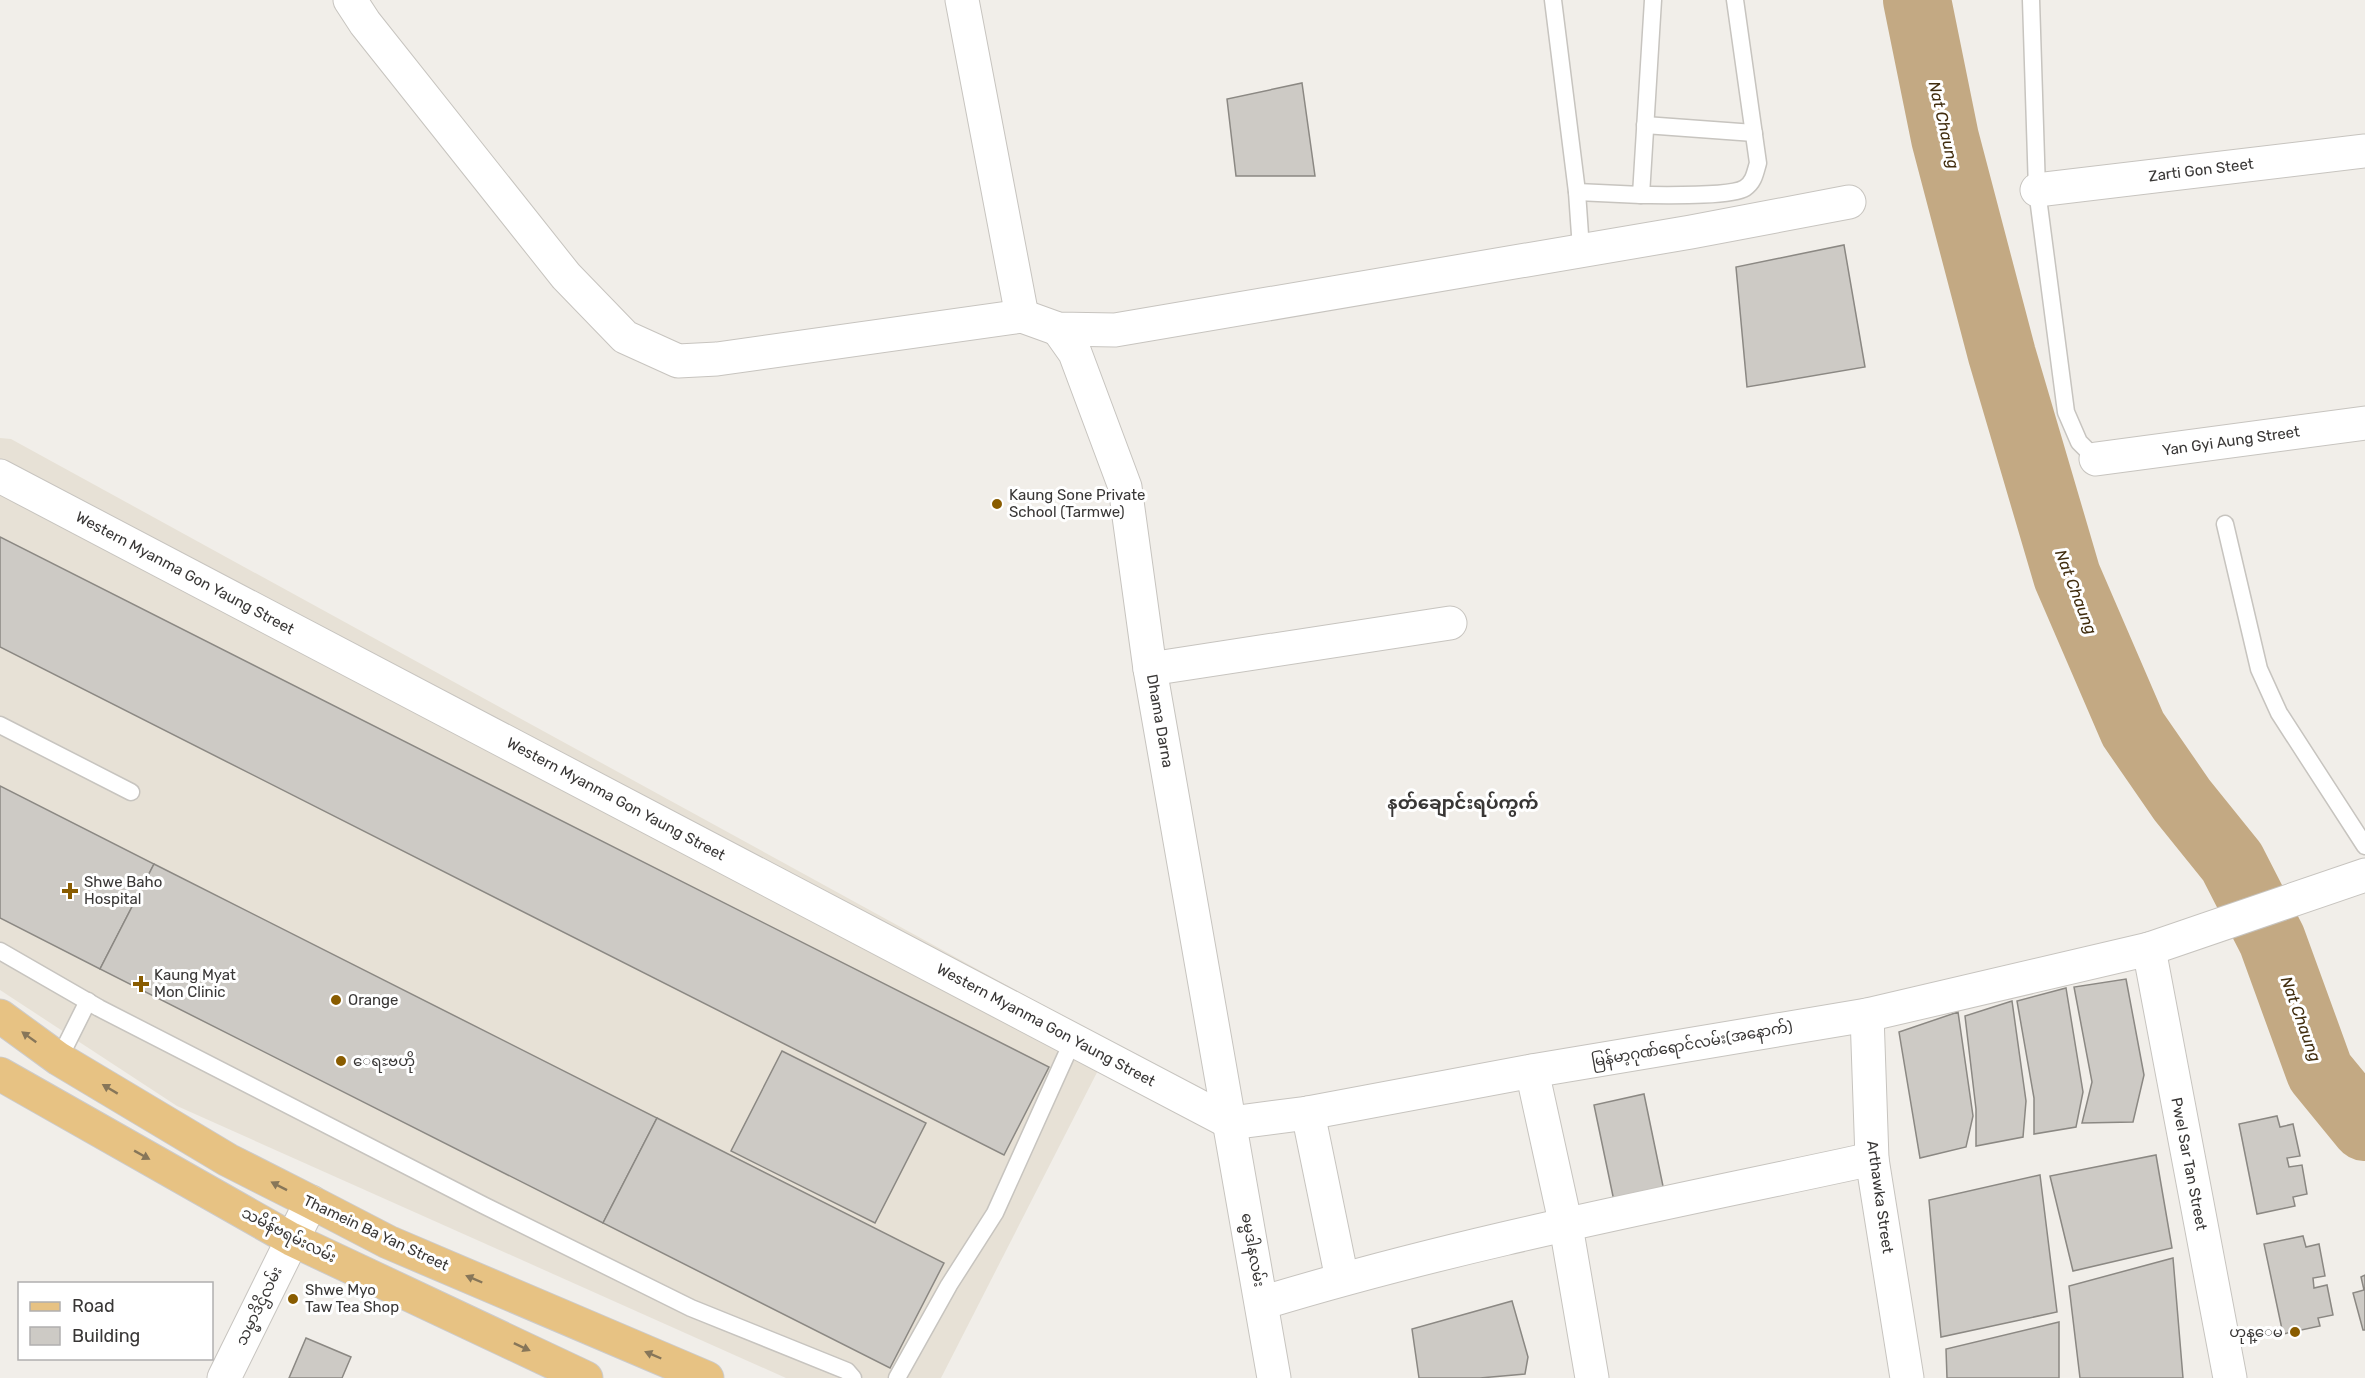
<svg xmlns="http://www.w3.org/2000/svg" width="2365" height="1378" viewBox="0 0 2365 1378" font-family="Rubik,'Noto Sans Myanmar',sans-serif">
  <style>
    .built { fill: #e7e1d6 }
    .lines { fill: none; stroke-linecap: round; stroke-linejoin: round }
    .river { stroke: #c3a983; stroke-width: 68 }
    .building { fill: #cdcac5; stroke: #8b8883; stroke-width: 1.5 }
    .service-casing { stroke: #c7c4bf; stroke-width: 19 }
    .minor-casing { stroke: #c7c4bf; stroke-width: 35 }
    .primary-casing { stroke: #cccbcb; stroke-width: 35 }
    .service { stroke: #fff; stroke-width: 16 }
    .minor { stroke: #fff; stroke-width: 33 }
    .primary { stroke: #e7c283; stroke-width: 33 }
    .oneway { fill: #877659 }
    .poi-dot { fill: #895c00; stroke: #fff; stroke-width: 2 }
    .labels { text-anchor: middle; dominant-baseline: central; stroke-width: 6; stroke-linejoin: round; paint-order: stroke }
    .street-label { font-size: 15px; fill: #393736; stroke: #fff }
    .poi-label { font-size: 15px; fill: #393736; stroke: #fff; text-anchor: start }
    .water-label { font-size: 16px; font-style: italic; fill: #412d0e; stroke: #fff }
    .quarter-label { font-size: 18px; font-weight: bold; fill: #393736; stroke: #fff }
  </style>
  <rect width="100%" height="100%" fill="#f1eee9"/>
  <!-- built -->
  <polygon class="built" points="0,438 11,439 1112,1043 941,1378 786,1378 177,1106 0,990"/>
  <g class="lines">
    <!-- river -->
    <polyline class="river" points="1917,0 1945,138 2002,355 2067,576 2133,729 2182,800 2232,862 2272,940 2320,1072 2365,1127"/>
  </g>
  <!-- building -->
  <g class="building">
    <polygon points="1302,83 1315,176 1236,176 1227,99"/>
    <polygon points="1844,245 1865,367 1747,387 1736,267"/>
    <polygon points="0,537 1049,1067 1004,1155 0,647"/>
    <polygon points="0,786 154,864 100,969 0,918"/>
    <polygon points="154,864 657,1118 603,1223 100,969"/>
    <polygon points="2126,979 2144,1075 2133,1122 2082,1123 2092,1082 2074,987"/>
    <polygon points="2066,988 2083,1092 2076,1127 2034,1134 2034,1098 2017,1001"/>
    <polygon points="2012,1001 2026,1101 2023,1137 1976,1146 1976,1109 1965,1016"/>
    <polygon points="1958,1012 1973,1116 1966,1147 1920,1158 1899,1032"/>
    <polygon points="782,1051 926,1123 875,1223 731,1151"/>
    <polygon points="1644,1094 1664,1191 1614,1201 1594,1105"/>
    <polygon points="2277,1116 2280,1127 2293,1124 2300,1156 2287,1158 2289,1167 2302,1165 2307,1194 2293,1197 2295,1206 2257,1214 2239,1124"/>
    <polygon points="657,1118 944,1263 890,1368 603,1223"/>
    <polygon points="2156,1155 2172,1248 2073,1271 2050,1176"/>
    <polygon points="2040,1175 2057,1312 1941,1337 1929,1200"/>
    <polygon points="2303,1236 2306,1247 2319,1244 2325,1276 2313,1278 2314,1288 2327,1285 2333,1315 2318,1318 2320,1326 2283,1334 2264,1244"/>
    <polygon points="2173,1258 2183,1378 2080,1378 2069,1286"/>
    <polygon points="2365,1275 2365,1330 2363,1330 2353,1293 2364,1290 2361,1277"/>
    <polygon points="1512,1301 1528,1357 1525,1374 1480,1378 1419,1378 1412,1329"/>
    <polygon points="2059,1322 2059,1378 1947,1378 1946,1349"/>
    <polygon points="306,1338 351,1357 342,1378 289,1378"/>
  </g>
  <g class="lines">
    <defs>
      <g id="service">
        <polyline points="1553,0 1577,192 1581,249"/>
        <polyline points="2031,0 2037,190 2066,412 2079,442 2096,459"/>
        <polyline points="1645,125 1754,133"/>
        <polyline points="1577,192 1641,195 1653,0"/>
        <path d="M1641 195C1661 195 1731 197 1745 188 1754 182 1755 173 1758 163L1735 0"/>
        <polyline points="2225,524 2259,669 2279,713 2365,846"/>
        <polyline points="0,725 131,792"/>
        <polyline points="0,951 99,1008 483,1205 691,1308 847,1371 853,1378"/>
        <polyline points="59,1059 88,1001"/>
        <polyline points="897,1378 949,1285 995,1213 1073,1040"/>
      </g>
      <g id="minor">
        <polyline points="350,0 365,23 566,276 625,337 678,361 717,359 1022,316 1058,329 1115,330 1691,232 1849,202"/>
        <polyline points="962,0 1022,316"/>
        <polyline points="2037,190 2365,151"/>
        <polyline points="1058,329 1075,353 1125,487 1150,669 1274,1378"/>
        <polyline points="2096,459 2365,423"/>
        <polyline points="0,476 1231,1123"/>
        <polyline points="1150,669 1450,623"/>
        <polyline points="2149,949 2230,1378"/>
        <polyline points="1867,1015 1872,1159 1907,1378"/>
        <polyline points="1532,1071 1566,1226 1592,1378"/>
        <polyline points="1308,1113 1342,1279"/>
        <polyline points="1231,1123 1308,1113 1532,1071 1867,1015 2149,949 2365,875"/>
        <path d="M1262 1303C1462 1242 1669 1203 1872 1159"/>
        <polyline points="224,1378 311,1202"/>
      </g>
      <g id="primary">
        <polyline points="0,1016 59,1059 228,1160 311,1202 388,1242 707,1378"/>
        <polyline points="0,1074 291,1239 586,1378"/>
      </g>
    </defs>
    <!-- service casing -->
    <use href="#service" class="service-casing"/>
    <!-- minor casing -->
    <use href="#minor" class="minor-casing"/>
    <!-- primary casing -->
    <use href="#primary" class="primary-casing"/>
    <!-- service -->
    <use href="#service" class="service"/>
    <!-- minor -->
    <use href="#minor" class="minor"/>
    <!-- primary -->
    <use href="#primary" class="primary"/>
  </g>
  <!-- one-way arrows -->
  <defs><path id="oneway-solid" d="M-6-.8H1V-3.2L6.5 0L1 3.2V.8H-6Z" transform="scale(1.5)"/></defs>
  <g class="oneway">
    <use href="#oneway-solid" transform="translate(29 1037) rotate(-144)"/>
    <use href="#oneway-solid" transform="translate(110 1089) rotate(-149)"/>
    <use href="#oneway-solid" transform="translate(142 1155) rotate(29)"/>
    <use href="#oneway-solid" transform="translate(279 1186) rotate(-153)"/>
    <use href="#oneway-solid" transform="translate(474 1279) rotate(-157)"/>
    <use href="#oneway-solid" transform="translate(522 1347) rotate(25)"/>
    <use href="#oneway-solid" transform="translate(653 1355) rotate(-157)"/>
  </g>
  <!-- markers -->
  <g class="poi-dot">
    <circle cx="997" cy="504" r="6"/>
    <path d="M67 882h6v6h6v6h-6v6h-6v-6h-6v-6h6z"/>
    <path d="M138 975h6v6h6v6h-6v6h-6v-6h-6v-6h6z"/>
    <circle cx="336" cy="1000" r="6"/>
    <circle cx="341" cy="1061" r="6"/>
    <circle cx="293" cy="1299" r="6"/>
    <circle cx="2295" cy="1332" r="6"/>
  </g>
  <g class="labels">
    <!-- street labels -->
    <g class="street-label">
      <text transform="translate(2201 170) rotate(-7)">Zarti Gon Steet</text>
      <text transform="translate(2231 441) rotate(-8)">Yan Gyi Aung Street</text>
      <text transform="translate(185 573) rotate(28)">Western Myanma Gon Yaung Street</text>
      <text transform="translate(1160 721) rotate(80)">Dhama Darna</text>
      <text transform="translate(616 799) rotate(28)">Western Myanma Gon Yaung Street</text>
      <text transform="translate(1046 1025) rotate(28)">Western Myanma Gon Yaung Street</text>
      <text transform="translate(1692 1044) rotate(-10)">မြန်မာ့ဂုဏ်ရောင်လမ်း(အနောက်)</text>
      <text transform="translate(2189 1164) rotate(79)">Pwel Sar Tan Street</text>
      <text transform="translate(1880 1197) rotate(82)">Arthawka Street</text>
      <text transform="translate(376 1233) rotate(25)">Thamein Ba Yan Street</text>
      <text transform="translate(289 1235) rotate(27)">သမိန်ဗရမ်းလမ်း</text>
      <text transform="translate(1253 1250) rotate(80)">ဓမ္မဒါနလမ်း</text>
      <text transform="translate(259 1306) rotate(-64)">သမ္မာဒိဌိလမ်း</text>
    </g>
    <!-- poi labels -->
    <g class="poi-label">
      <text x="1009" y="495">Kaung Sone Private<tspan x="1009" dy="17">School (Tarmwe)</tspan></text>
      <text x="84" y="882">Shwe Baho<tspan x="84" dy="17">Hospital</tspan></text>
      <text x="154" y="975">Kaung Myat<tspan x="154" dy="17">Mon Clinic</tspan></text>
      <text x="348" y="1000">Orange</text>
      <text x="353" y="1061">ေရႊဗဟို</text>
      <text x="305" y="1290">Shwe Myo<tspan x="305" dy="17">Taw Tea Shop</tspan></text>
      <text x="2283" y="1332" text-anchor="end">ဟုန္ေမ</text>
    </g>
    <!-- water labels -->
    <g class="water-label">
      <text transform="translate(1944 125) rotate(77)">Nat Chaung</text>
      <text transform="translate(2076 592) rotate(69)">Nat Chaung</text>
      <text transform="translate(2301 1019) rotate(70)">Nat Chaung</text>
    </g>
    <!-- quarter labels -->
    <g class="quarter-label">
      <text x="1463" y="803">နတ်ချောင်းရပ်ကွက်</text>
    </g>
  </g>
  <!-- legend -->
  <rect x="18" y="1282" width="195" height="78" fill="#ffffff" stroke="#b0afaf" stroke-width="1.5"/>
  <rect x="30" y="1302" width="30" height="9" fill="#e7c283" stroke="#b0afaf" stroke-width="1.5"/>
  <text x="72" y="1312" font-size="18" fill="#393736">Road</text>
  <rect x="30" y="1327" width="30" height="18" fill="#cdcac5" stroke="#b0afaf" stroke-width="1.5"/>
  <text x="72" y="1342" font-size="18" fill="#393736">Building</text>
</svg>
